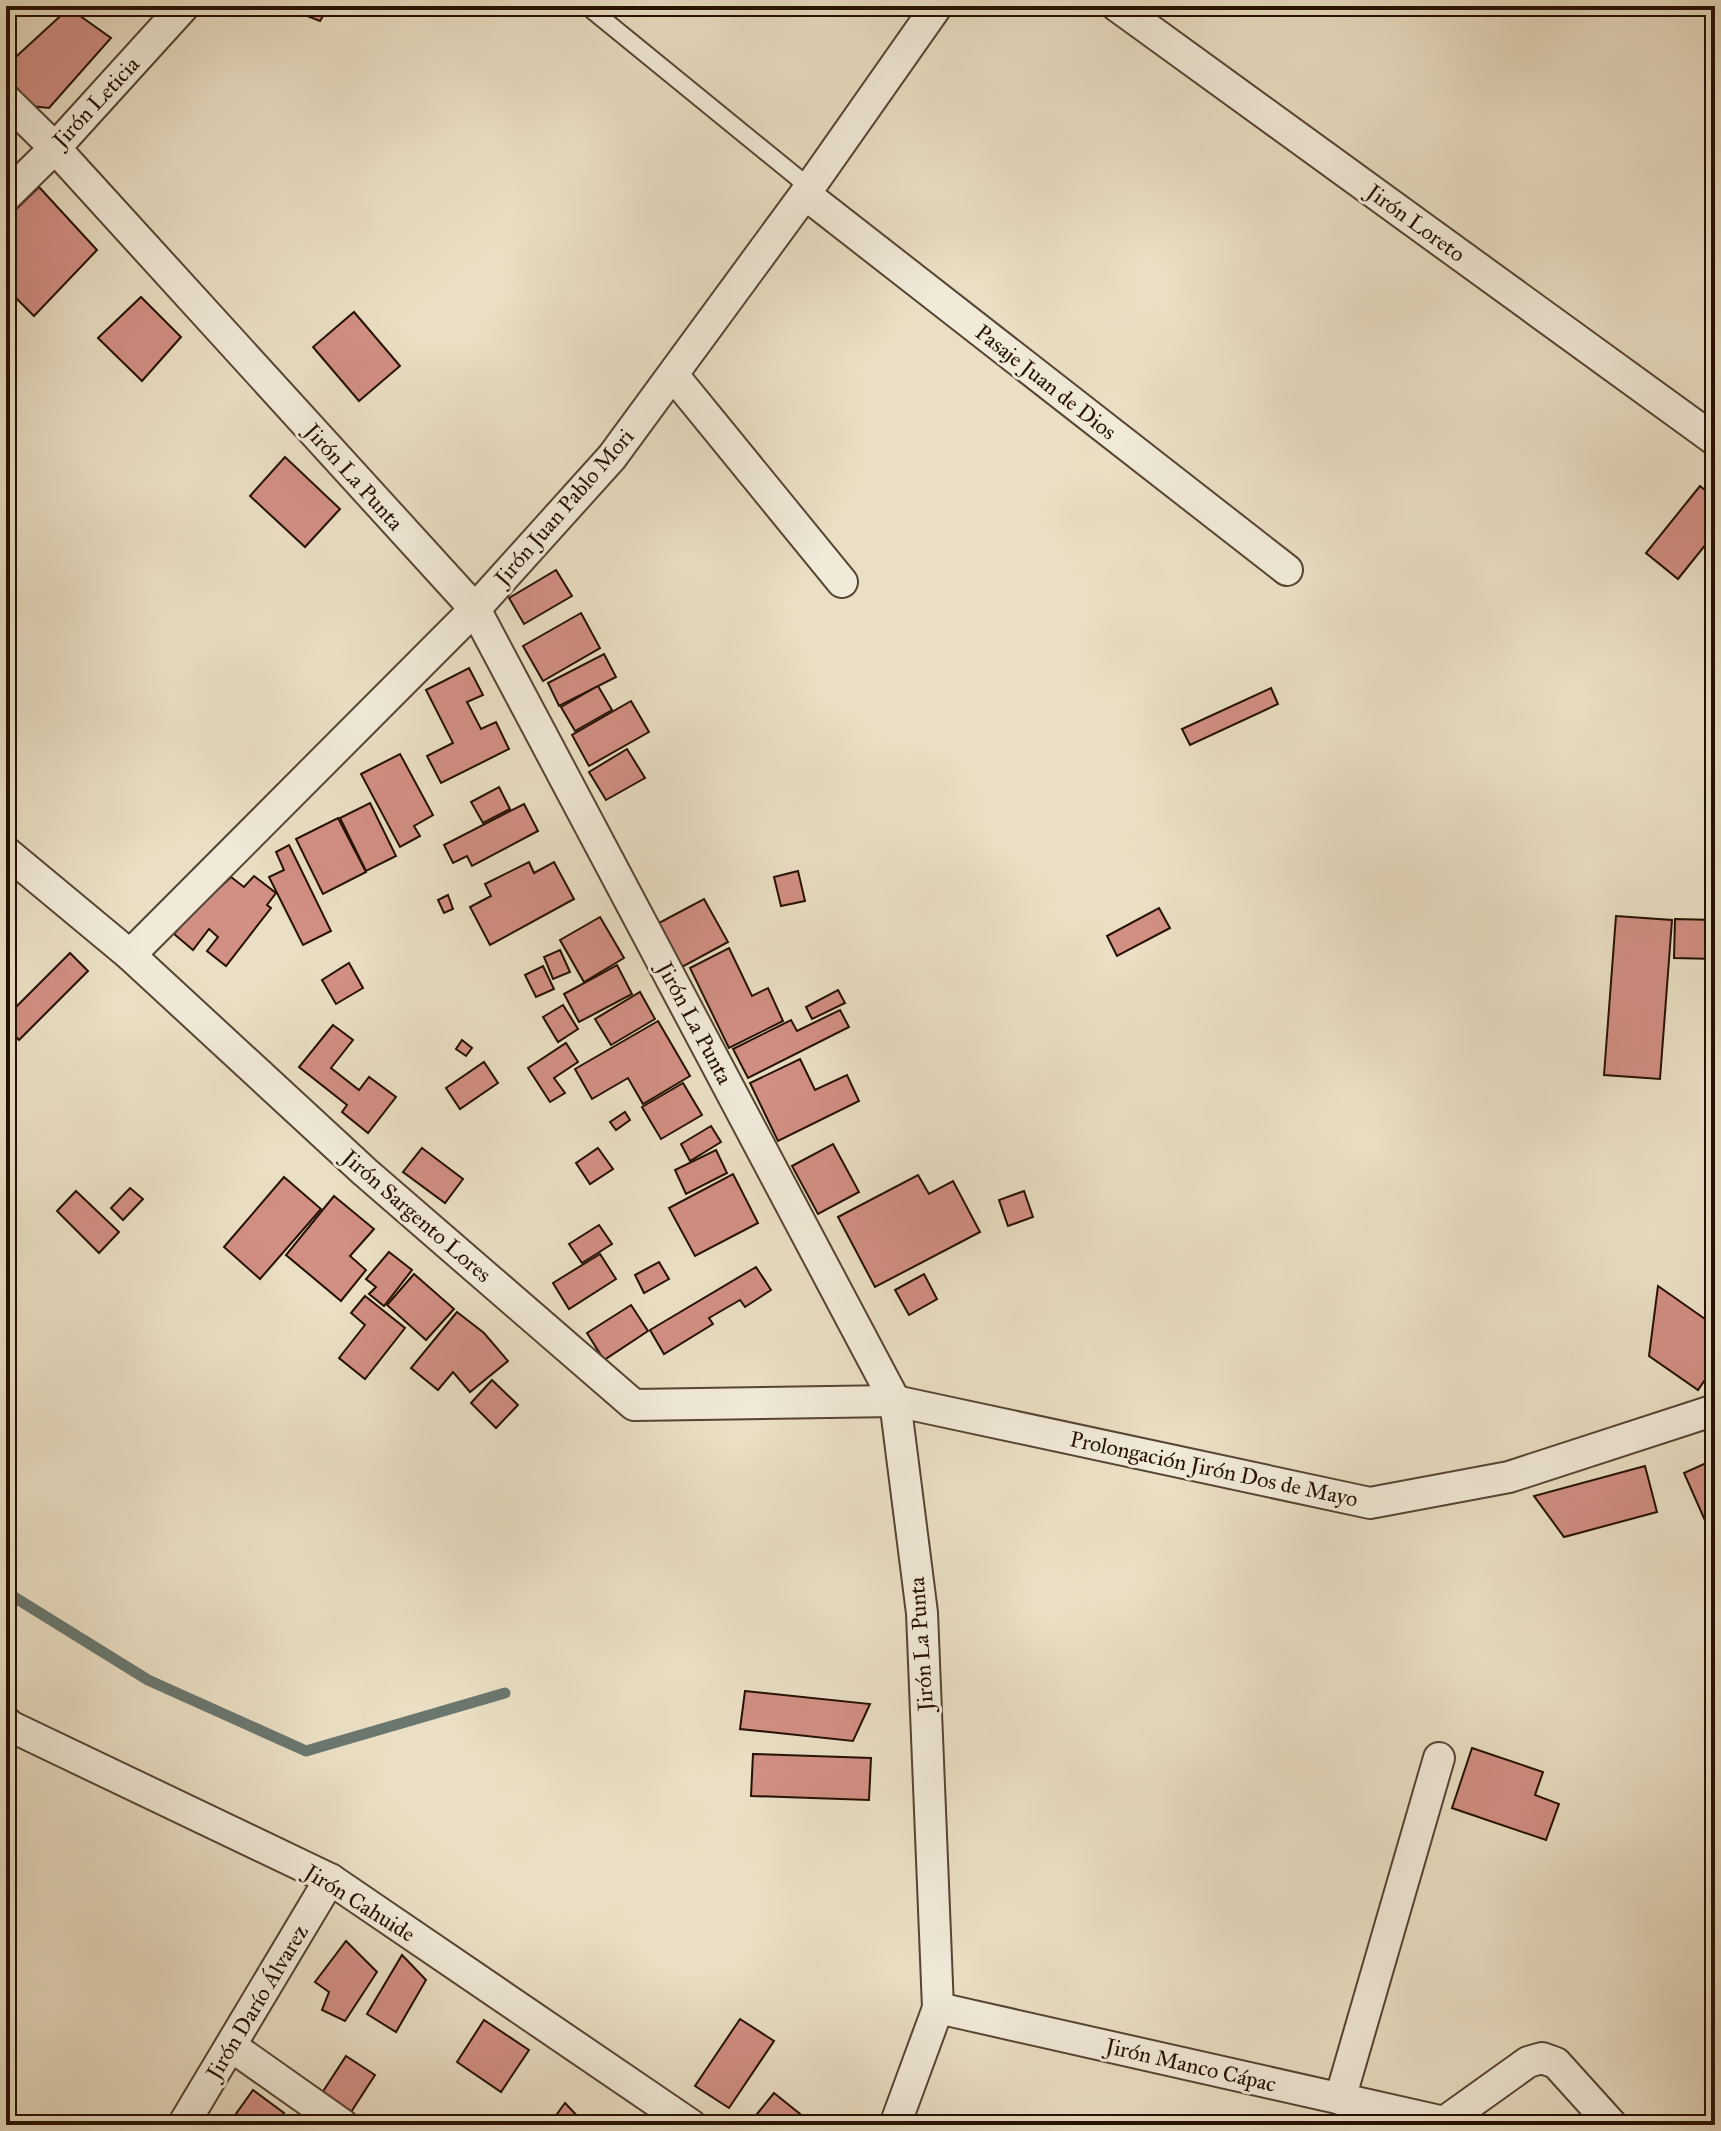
<svg xmlns="http://www.w3.org/2000/svg" width="1721" height="2131" viewBox="0 0 1721 2131" font-family="'IM FELL Great Primer',serif">
  <style>
    .lines { fill: none; stroke-linecap: round; stroke-linejoin: round }
    .stream { stroke: #6a776f; stroke-width: 11 }
    .building { fill: #d28f84; stroke: #251002; stroke-width: 2 }
    .lane-casing { stroke: #564432; stroke-width: 20 }
    .street-casing { stroke: #564432; stroke-width: 34 }
    .lane { stroke: #f1ead9; stroke-width: 16 }
    .street { stroke: #f1ead9; stroke-width: 30 }
    .labels { text-anchor: middle; dominant-baseline: central; stroke-width: 6; stroke-linejoin: round; paint-order: stroke }
    .street-label { font-size: 22px; fill: #251002; stroke: #f1ead9 }
  </style>
  <rect width="100%" height="100%" fill="#eadfc4"/>
  <filter id="stains"><feTurbulence type="fractalNoise" baseFrequency=".0025" numOctaves="4"/><feColorMatrix values="0 0 0 0 .2 0 0 0 0 .09 0 0 0 0 .02 0 0 0 .5 -.17"/></filter>
  <radialGradient id="worn" r=".72"><stop offset=".6" stop-color="#630" stop-opacity="0"/><stop offset="1" stop-color="#630" stop-opacity=".3"/></radialGradient>
  <g class="lines">
    <!-- stream -->
    <polyline class="stream" points="6,1592 148,1680 306,1751 505,1693"/>
  </g>
  <!-- building -->
  <g class="building">
    <polygon points="282,6 329,6 320,21"/>
    <polygon points="69,8 111,38 49,108 30,106 6,73 6,66"/>
    <polygon points="39,187 97,250 34,316 6,288 6,219"/>
    <polygon points="141,297 181,337 142,381 98,338"/>
    <polygon points="354,312 400,366 359,401 313,347"/>
    <polygon points="285,457 340,509 305,547 250,496"/>
    <polygon points="1700,486 1715,498 1715,533 1678,579 1646,553"/>
    <polygon points="556,570 572,596 524,624 509,598"/>
    <polygon points="581,613 600,648 543,681 523,646"/>
    <polygon points="604,654 616,677 559,706 548,683"/>
    <polygon points="469,668 483,695 467,702 481,729 496,722 509,749 441,783 427,756 453,743 426,690"/>
    <polygon points="598,686 612,710 575,731 561,707"/>
    <polygon points="1271,688 1278,704 1190,745 1182,729"/>
    <polygon points="631,701 649,732 589,766 572,735"/>
    <polygon points="627,749 645,778 606,800 589,772"/>
    <polygon points="400,754 433,815 414,826 420,836 400,847 361,774"/>
    <polygon points="499,787 510,809 483,823 471,802"/>
    <polygon points="370,803 396,856 366,871 340,818"/>
    <polygon points="524,804 538,831 472,866 467,856 453,863 444,845"/>
    <polygon points="338,818 366,872 323,894 296,839"/>
    <polygon points="289,845 331,931 303,945 269,877 284,870 276,852"/>
    <polygon points="529,862 534,873 554,862 574,899 490,945 470,907 491,896 485,884"/>
    <polygon points="798,871 805,901 781,906 774,877"/>
    <polygon points="254,876 276,893 267,905 271,908 226,966 207,951 218,937 209,929 193,950 174,934 190,915 231,877 244,887"/>
    <polygon points="448,895 453,909 444,913 438,900"/>
    <polygon points="704,899 728,942 682,967 659,923"/>
    <polygon points="1159,908 1170,928 1117,956 1107,936"/>
    <polygon points="1616,916 1672,920 1660,1079 1604,1075"/>
    <polygon points="600,917 624,958 584,982 560,940"/>
    <polygon points="1675,919 1715,920 1715,959 1674,958"/>
    <polygon points="729,948 752,996 768,988 783,1021 729,1048 690,968"/>
    <polygon points="560,950 570,972 553,979 544,957"/>
    <polygon points="70,953 88,971 19,1040 6,1026 6,1017"/>
    <polygon points="349,963 363,988 336,1004 322,980"/>
    <polygon points="617,965 632,994 579,1022 564,994"/>
    <polygon points="543,966 554,989 536,997 525,975"/>
    <polygon points="838,990 845,1003 812,1019 806,1007"/>
    <polygon points="640,992 655,1019 611,1045 595,1019"/>
    <polygon points="563,1005 578,1029 558,1042 543,1017"/>
    <polygon points="840,1010 849,1027 748,1078 733,1049 791,1020 797,1031"/>
    <polygon points="658,1021 690,1076 643,1104 628,1078 592,1099 575,1069"/>
    <polygon points="333,1025 353,1040 331,1068 359,1090 369,1077 396,1097 368,1133 342,1112 347,1105 299,1067"/>
    <polygon points="462,1040 472,1048 466,1056 456,1049"/>
    <polygon points="566,1043 578,1062 554,1078 565,1093 550,1102 528,1068"/>
    <polygon points="800,1059 815,1090 847,1075 859,1101 778,1141 750,1083"/>
    <polygon points="484,1062 498,1083 460,1109 446,1088"/>
    <polygon points="683,1083 702,1115 661,1139 642,1107"/>
    <polygon points="625,1112 630,1120 616,1130 610,1122"/>
    <polygon points="711,1126 721,1142 690,1161 681,1144"/>
    <polygon points="833,1144 859,1192 818,1214 792,1166"/>
    <polygon points="422,1148 463,1179 445,1203 403,1172"/>
    <polygon points="598,1148 613,1169 590,1184 576,1163"/>
    <polygon points="716,1150 727,1173 686,1194 675,1170"/>
    <polygon points="733,1174 758,1223 695,1256 669,1208"/>
    <polygon points="918,1175 929,1194 953,1181 980,1232 875,1287 838,1217"/>
    <polygon points="284,1177 321,1209 260,1279 224,1247"/>
    <polygon points="130,1188 143,1199 123,1220 111,1208"/>
    <polygon points="76,1191 119,1232 99,1253 57,1211"/>
    <polygon points="1024,1191 1033,1217 1008,1226 999,1200"/>
    <polygon points="334,1196 374,1229 350,1256 366,1270 341,1301 286,1255"/>
    <polygon points="599,1225 612,1244 582,1263 569,1244"/>
    <polygon points="389,1252 412,1270 384,1306 369,1294 376,1287 366,1279"/>
    <polygon points="600,1254 616,1279 569,1309 553,1283"/>
    <polygon points="659,1262 669,1279 644,1293 635,1275"/>
    <polygon points="756,1267 771,1290 745,1307 740,1300 709,1318 713,1324 664,1354 650,1330"/>
    <polygon points="414,1274 454,1309 426,1340 387,1305"/>
    <polygon points="924,1274 937,1299 909,1315 895,1290"/>
    <polygon points="1658,1286 1715,1326 1715,1365 1698,1390 1649,1356"/>
    <polygon points="365,1296 405,1328 365,1379 339,1358 365,1325 351,1313"/>
    <polygon points="631,1305 648,1331 604,1360 587,1333"/>
    <polygon points="457,1312 484,1333 508,1361 470,1392 453,1372 438,1390 411,1368"/>
    <polygon points="492,1380 518,1405 496,1428 471,1403"/>
    <polygon points="1715,1459 1715,1533 1711,1534 1684,1473"/>
    <polygon points="1645,1466 1657,1512 1564,1537 1534,1496"/>
    <polygon points="745,1691 870,1704 853,1741 740,1729"/>
    <polygon points="1472,1748 1543,1772 1535,1795 1559,1804 1546,1840 1452,1808"/>
    <polygon points="753,1754 871,1758 869,1800 751,1796"/>
    <polygon points="346,1941 377,1972 345,2021 322,2010 329,1992 315,1982"/>
    <polygon points="402,1955 426,1980 396,2032 367,2014"/>
    <polygon points="740,2019 774,2041 729,2108 695,2086"/>
    <polygon points="484,2020 529,2050 501,2092 457,2062"/>
    <polygon points="346,2056 375,2075 351,2112 322,2093"/>
    <polygon points="253,2090 284,2113 275,2125 228,2125"/>
    <polygon points="774,2093 805,2118 799,2125 748,2125"/>
    <polygon points="565,2103 582,2121 580,2125 549,2125"/>
  </g>
  <g class="lines">
    <defs>
      <polyline id="lane" points="587,6 809,187"/>
      <g id="street">
        <polyline points="1117,6 1715,440"/>
        <polyline points="6,100 55,148 475,609 895,1401 922,1613 938,2008 895,2125"/>
        <polyline points="805,194 1287,570"/>
        <polyline points="6,196 55,148 184,6"/>
        <polyline points="673,375 842,582"/>
        <polyline points="6,852 130,955 365,1172 634,1405 895,1401 1370,1503 1509,1477 1715,1410"/>
        <polyline points="130,955 475,609 612,457 805,194 937,6"/>
        <polyline points="6,1722 10,1726 330,1879 691,2125"/>
        <polyline points="938,2008 1444,2122"/>
        <polyline points="231,2046 343,2125"/>
        <polyline points="1340,2099 1439,1758"/>
        <polyline points="183,2125 330,1879"/>
        <polyline points="1440,2125 1528,2062 1542,2058 1556,2063 1612,2125"/>
      </g>
    </defs>
    <!-- lane casing -->
    <use href="#lane" class="lane-casing"/>
    <!-- street casing -->
    <use href="#street" class="street-casing"/>
    <!-- lane -->
    <use href="#lane" class="lane"/>
    <!-- street -->
    <use href="#street" class="street"/>
  </g>
  <g class="labels">
    <!-- street labels -->
    <g class="street-label">
      <text transform="translate(96 102) rotate(-47)">Jirón Leticia</text>
      <text transform="translate(1416 223) rotate(36)">Jirón Loreto</text>
      <text transform="translate(1046 382) rotate(38)">Pasaje Juan de Dios</text>
      <text transform="translate(354 477) rotate(48)">Jirón La Punta</text>
      <text transform="translate(564 507) rotate(-49)">Jirón Juan Pablo Mori</text>
      <text transform="translate(695 1023) rotate(62)">Jirón La Punta</text>
      <text transform="translate(417 1216) rotate(41)">Jirón Sargento Lores</text>
      <text transform="translate(1214 1469) rotate(12)">Prolongación Jirón Dos de Mayo</text>
      <text transform="translate(921 1644) rotate(-94)">Jirón La Punta</text>
      <text transform="translate(360 1903) rotate(32)">Jirón Cahuide</text>
      <text transform="translate(257 2002) rotate(-59)">Jirón Darío Álvarez</text>
      <text transform="translate(1191 2065) rotate(13)">Jirón Manco Cápac</text>
    </g>
  </g>
  <!-- margin -->
  <rect width="1721" height="2131" fill="none" stroke="#eadfc4" stroke-width="32"/>
  <rect x="8" y="8" width="1705" height="2115" fill="none" stroke="#251002" stroke-width="4"/>
  <rect x="16" y="16" width="1689" height="2099" fill="none" stroke="#251002" stroke-width="2"/>
  <rect width="100%" height="100%" filter="url(#stains)"/>
  <rect width="100%" height="100%" fill="url(#worn)"/>
</svg>
